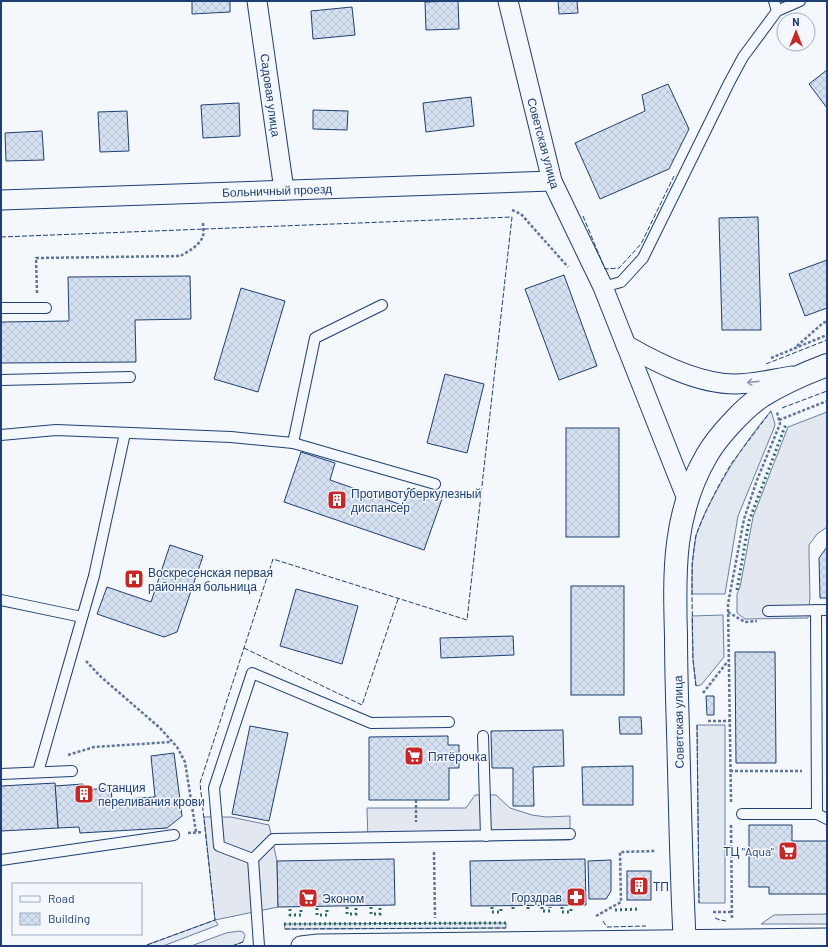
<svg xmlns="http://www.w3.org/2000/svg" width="828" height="947" viewBox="0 0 828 947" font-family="Barlow,sans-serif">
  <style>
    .grass { fill: #e3e9f0; stroke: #687fa3 }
    .parking { fill: #e3e8f0; stroke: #687fa3 }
    .building { fill: url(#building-cross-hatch); stroke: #1d3f73 }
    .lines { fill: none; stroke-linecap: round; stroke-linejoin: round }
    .lane-casing { stroke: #1d3f73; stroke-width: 12 }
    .street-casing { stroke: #1d3f73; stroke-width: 21 }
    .secondary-casing { stroke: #1d3f73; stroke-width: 24 }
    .path { stroke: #5e769c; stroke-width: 2.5; stroke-dasharray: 3 2; stroke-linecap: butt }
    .lane { stroke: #f4f7fb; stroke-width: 10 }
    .street { stroke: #f4f7fb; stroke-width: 19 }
    .secondary { stroke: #f4f7fb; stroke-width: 22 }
    .hedge { stroke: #2c6c60; stroke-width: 3; stroke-dasharray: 2 3; stroke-linecap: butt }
    .fence { stroke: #1d3f73; stroke-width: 1; stroke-dasharray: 5 2; stroke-linecap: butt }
    .oneway { stroke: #889bb7 }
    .labels { text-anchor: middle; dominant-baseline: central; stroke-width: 3; stroke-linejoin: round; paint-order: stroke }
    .street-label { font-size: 12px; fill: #1d3f73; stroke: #f4f7fb }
    .poi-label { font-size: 12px; fill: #1d3f73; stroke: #f4f7fb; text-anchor: start }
  </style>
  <defs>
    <pattern id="building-cross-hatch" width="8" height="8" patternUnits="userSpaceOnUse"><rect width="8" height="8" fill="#d5e0f0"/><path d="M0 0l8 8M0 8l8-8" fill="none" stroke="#b6c1d1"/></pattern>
  </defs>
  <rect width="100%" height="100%" fill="#f4f7fb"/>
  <!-- grass -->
  <g class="grass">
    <path d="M771 411 775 424 774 428 738 516 725 594H692C692 575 692 555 696 536 699 525 705 513 710 503 727 470 747 439 771 411Z"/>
    <polygon points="723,615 724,657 701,685 696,686 693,660 692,616"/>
    <polygon points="697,725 725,725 725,903 699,903"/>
    <polygon points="827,914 827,924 761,924 774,915"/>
    <polygon points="215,920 218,925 163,946 144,946"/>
    <polygon points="506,923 506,928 285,929 284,924"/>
    <polygon points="239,931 243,932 245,935 243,942 232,946 191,946 226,933"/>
  </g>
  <!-- parking -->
  <g class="parking">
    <polygon points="827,412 827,527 817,534 809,545 809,555 810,597 808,618 745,619 737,613 737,594 740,587 753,517 788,427"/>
    <polygon points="475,795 496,795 510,808 532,815 546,817 570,816 570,840 368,842 367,808 466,808"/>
    <polygon points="204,817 231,817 269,825 277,861 278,907 215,920"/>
  </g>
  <!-- building -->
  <g class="building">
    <polygon points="192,1 230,1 230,12 192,14"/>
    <polygon points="458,1 459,29 426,30 425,2"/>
    <polygon points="558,1 577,1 578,13 559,14"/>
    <polygon points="352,7 355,35 313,39 311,11"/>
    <polygon points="827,70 827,108 809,84"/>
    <polygon points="668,84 689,129 669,169 600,199 575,143 645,111 642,95"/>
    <polygon points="471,97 474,126 426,132 423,103"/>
    <polygon points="239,103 240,136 203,138 201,105"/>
    <polygon points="313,110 348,111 347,130 313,129"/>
    <polygon points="127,111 129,151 100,152 98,112"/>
    <polygon points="42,131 44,160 6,161 5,133"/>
    <polygon points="758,217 761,330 722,330 719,218"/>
    <polygon points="827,260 827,308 805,316 789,274"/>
    <polygon points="564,275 597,366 559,380 525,289"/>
    <polygon points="190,276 191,319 135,320 136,362 1,363 1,322 69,321 68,277"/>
    <polygon points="241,288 285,301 258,392 214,379"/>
    <polygon points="445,374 484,384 467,453 427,443"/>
    <rect x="566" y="428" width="53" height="109"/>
    <polygon points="301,452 335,463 330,480 402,505 408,488 442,499 424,550 284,502"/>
    <polygon points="170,545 203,556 177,632 164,637 97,614 107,587 151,602"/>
    <polygon points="827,547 827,598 820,598 819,558"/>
    <rect x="571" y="586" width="53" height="109"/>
    <polygon points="296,589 358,606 342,664 280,646"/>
    <polygon points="513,636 514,655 441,658 440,638"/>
    <polygon points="735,652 775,652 776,763 736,763"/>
    <polygon points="706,696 714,696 714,715 707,715"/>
    <polygon points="619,717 641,717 642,734 620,734"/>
    <polygon points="250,726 288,733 269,821 232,814"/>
    <polygon points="563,730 564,766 533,767 534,806 513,806 513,768 492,768 491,731"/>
    <polygon points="448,736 448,745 459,745 459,768 449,768 449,800 369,800 369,737"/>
    <polygon points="174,753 182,816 167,828 80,833 79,827 58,828 55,786 83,784 83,790 111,788 112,800 155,797 151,756"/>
    <polygon points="633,766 633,805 583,805 582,767"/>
    <polygon points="55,783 58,828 1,831 1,786"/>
    <polygon points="749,825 792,825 792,841 827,841 827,894 769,894 769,887 749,887"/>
    <polygon points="394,859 395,905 278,907 277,861"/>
    <polygon points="585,859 586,905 471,906 470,861"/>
    <polygon points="611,860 611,891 606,899 589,899 588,861"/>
    <rect x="627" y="871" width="24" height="29"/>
  </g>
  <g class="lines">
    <defs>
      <g id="lane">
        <polyline points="777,11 800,1"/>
        <polyline points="603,287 621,282 643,258 729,83 743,57 777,11 774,1"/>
        <polyline points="1,308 46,308"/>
        <polyline points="1,380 130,377"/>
        <polyline points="1,435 56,430 231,437 293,443 435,484"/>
        <polyline points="293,443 315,338 382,305"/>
        <polyline points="1,600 82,617"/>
        <polyline points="816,610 817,814 827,819"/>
        <polyline points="768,611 827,610"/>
        <polyline points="483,736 486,836"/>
        <polyline points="38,772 94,576 125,433"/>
        <polyline points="1,774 72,771"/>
        <polyline points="742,814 817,814"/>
        <polyline points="253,859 219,846 214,788 252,673 371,723 449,722"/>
        <polyline points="1,860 174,835"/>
        <polyline points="259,946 253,859 273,839 570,834"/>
      </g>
      <g id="street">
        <polyline points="257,1 284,190"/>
        <polyline points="508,1 552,181 603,287 687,499"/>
        <polyline points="1,200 552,181"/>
        <path d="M626 345C657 363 698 384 735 384 754 384 773 379 792 376"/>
        <polyline points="301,946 318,944 827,938"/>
      </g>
      <path id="secondary" d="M685 946C681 874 680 802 678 731 677 699 676 667 676 636 674 571 673 513 707 455 718 436 744 408 762 396 781 384 806 373 827 365"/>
    </defs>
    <!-- lane casing -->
    <use href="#lane" class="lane-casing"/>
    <!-- street casing -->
    <use href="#street" class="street-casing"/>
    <!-- secondary casing -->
    <use href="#secondary" class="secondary-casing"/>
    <!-- path -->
    <g class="path">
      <polyline points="512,210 521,214 568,267"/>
      <path d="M37 293 36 258 180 256C188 252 200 245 203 236 204 232 203 226 203 222"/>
      <polyline points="797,346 823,323 827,321"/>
      <polyline points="771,358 827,335"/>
      <polyline points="779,420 827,401"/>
      <polyline points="728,612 745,622 757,621"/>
      <polyline points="86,661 100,676 160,728 177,747 185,762 196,832"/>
      <polyline points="703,693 728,661"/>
      <polyline points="708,721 730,721"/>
      <polyline points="68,755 94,747 171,742"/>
      <polyline points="730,771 802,771"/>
      <polyline points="416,800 416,822"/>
      <polyline points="731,802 728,604 744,519 757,480 780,424 777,412"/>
      <polyline points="731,825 732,920"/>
      <polyline points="188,833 203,832"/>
      <polyline points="434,852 435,918"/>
      <polyline points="713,912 731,912"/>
      <polyline points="596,916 621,902 620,852 655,851"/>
    </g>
    <!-- lane -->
    <use href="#lane" class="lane"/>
    <!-- street -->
    <use href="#street" class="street"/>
    <!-- secondary -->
    <use href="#secondary" class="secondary"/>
    <!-- hedge -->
    <g class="hedge">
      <polyline points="737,590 749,521 786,424"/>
      <polyline points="347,907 347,914 356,914 356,907"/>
      <polyline points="371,907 371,914 380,914 380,907"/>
      <polyline points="492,907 492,912 501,912 501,907"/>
      <polyline points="513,907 513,912"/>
      <polyline points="528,907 528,912"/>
      <polyline points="542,907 542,911 550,911 550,907"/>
      <polyline points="562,907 562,912 571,912 571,907"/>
      <polyline points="317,908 317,915 327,915 327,908"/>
      <polyline points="290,909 290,915 301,915 301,909"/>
      <polyline points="615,910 640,909"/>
      <polyline points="284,924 506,923"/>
    </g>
    <!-- fence -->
    <g class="fence">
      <polyline points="583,216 605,269 619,268 641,244 674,176"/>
      <polyline points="1,237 512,217 467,620 273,559 200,783 215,920 144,946"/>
      <polyline points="766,364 827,340"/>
      <polyline points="782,408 827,391"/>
      <polyline points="244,648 362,705 398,599"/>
      <polyline points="696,686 693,660 692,594 692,564 696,535 706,511 719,485 731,464 771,411"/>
      <polyline points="697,725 699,903"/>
      <polyline points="715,918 720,920 726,921"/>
      <polyline points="603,921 607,927 646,926"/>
      <polyline points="285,929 506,928"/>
      <polyline points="232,946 243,942"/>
    </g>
  </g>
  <!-- one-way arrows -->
  <defs><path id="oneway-shaft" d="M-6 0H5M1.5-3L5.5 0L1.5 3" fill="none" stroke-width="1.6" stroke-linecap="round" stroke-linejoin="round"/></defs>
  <use class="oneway" href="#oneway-shaft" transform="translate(753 382) rotate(174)"/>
  <!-- icons -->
  <defs>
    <symbol id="building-square" viewBox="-11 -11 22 22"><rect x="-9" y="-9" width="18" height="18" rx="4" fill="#c62828" stroke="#f4f7fb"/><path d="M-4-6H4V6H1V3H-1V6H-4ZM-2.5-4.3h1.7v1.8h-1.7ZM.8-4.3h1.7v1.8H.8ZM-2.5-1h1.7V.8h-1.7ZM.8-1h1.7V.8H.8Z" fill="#fff"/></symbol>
    <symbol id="hospital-square" viewBox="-11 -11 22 22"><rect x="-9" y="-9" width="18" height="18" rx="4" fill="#c62828" stroke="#f4f7fb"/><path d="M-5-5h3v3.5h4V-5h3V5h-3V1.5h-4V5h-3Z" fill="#fff"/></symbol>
    <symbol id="supermarket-square" viewBox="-11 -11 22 22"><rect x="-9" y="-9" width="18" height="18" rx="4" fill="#c62828" stroke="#f4f7fb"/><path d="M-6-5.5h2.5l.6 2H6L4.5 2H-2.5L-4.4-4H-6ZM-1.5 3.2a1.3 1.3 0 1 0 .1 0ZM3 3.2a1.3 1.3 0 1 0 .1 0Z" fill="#fff"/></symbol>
    <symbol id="pharmacy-square" viewBox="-11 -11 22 22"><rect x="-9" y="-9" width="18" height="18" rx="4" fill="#c62828" stroke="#f4f7fb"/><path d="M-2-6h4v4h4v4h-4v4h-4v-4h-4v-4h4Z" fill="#fff"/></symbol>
  </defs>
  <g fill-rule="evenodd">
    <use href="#building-square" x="326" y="489" width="22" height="22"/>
    <use href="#hospital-square" x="123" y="568" width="22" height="22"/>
    <use href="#supermarket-square" x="403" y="745" width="22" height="22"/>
    <use href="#building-square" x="73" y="783" width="22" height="22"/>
    <use href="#supermarket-square" x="777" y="840" width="22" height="22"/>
    <use href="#building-square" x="628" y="875" width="22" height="22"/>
    <use href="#pharmacy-square" x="565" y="886" width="22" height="22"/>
    <use href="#supermarket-square" x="297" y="887" width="22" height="22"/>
  </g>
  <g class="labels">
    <!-- street labels -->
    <g class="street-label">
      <text transform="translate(271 95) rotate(82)">Садовая улица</text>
      <text transform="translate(544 143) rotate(75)">Советская улица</text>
      <text transform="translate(277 190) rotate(-2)">Больничный проезд</text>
      <text transform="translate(678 722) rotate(-91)">Советская улица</text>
    </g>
    <!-- poi labels -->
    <g class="poi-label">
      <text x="351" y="493">Противотуберкулезный<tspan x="351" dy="14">диспансер</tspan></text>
      <text x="148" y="572">Воскресенская первая<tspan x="148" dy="14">районная больница</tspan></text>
      <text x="428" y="756">Пятёрочка</text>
      <text x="98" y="787">Станция<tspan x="98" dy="14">переливания крови</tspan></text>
      <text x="774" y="851" text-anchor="end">ТЦ "Aqua"</text>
      <text x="653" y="886">ТП</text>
      <text x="562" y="897" text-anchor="end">Горздрав</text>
      <text x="322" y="898">Эконом</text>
    </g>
  </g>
  <!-- border -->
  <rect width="828" height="947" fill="none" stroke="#1d3f73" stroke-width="4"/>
  <!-- legend -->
  <rect x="12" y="883" width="130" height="52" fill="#f4f7fb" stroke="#9eadc5"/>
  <rect x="20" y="896" width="20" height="6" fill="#f4f7fb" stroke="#9eadc5"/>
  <text x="48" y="903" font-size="12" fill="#1d3f73">Road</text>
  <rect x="20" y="913" width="20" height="12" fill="url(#building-cross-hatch)" stroke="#9eadc5"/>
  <text x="48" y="923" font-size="12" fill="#1d3f73">Building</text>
  <!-- north arrow -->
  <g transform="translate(796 32)"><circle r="19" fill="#f4f7fb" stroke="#9eadc5"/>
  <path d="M0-3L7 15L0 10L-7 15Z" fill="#c62828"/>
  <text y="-6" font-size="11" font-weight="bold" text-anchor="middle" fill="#1d3f73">N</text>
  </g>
</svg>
